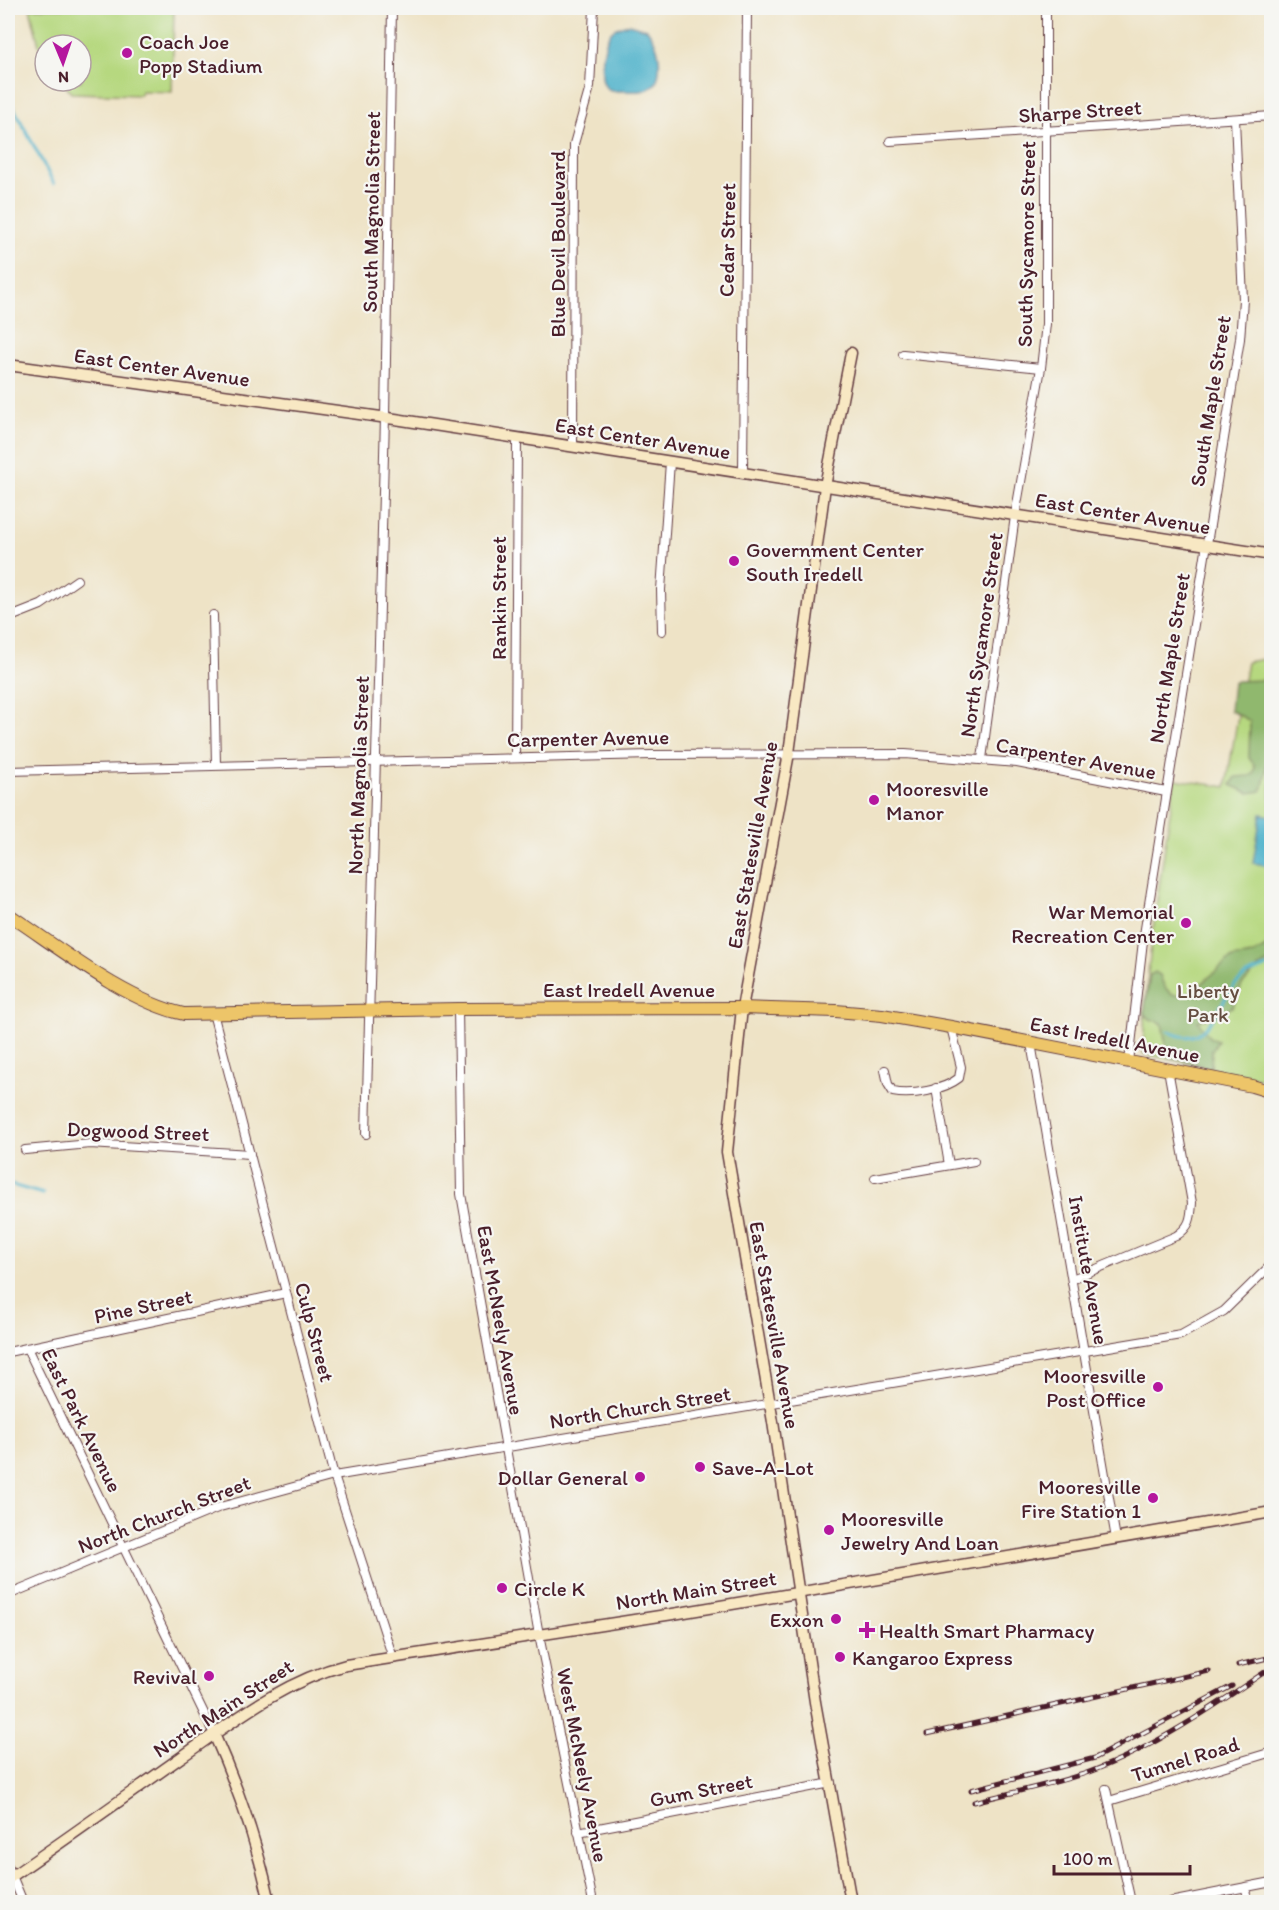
<svg xmlns="http://www.w3.org/2000/svg" width="1279" height="1910" viewBox="0 0 1279 1910" font-family="Itim,sans-serif">
  <style>
    .green { fill: #b6d87f; stroke: #807c55; stroke-width: 1.5 }
    .forest { fill: #90b86e; stroke: #6d6c4c; stroke-width: 1.5 }
    .water { fill: #4bb1ca; stroke: #4a687a; stroke-width: 1.5 }
    .lines { fill: none; stroke-linecap: round; stroke-linejoin: round }
    .stream { stroke: #4bb1ca; stroke-width: 3 }
    .street-casing { stroke: #633c42; stroke-width: 10 }
    .secondary-casing { stroke: #633c42; stroke-width: 13 }
    .primary-casing { stroke: #633c42; stroke-width: 14 }
    .street { stroke: #fff; stroke-width: 8 }
    .secondary { stroke: #f8e8c3; stroke-width: 10 }
    .primary { stroke: #edc569; stroke-width: 12 }
    .rail-casing { stroke: #4a1f2b; stroke-width: 5 }
    .rail { stroke: #f6f6f2; stroke-width: 3; stroke-dasharray: 9; stroke-linecap: butt }
    .poi-dot { fill: #b5179e; stroke: #f6f6f2; stroke-width: 2 }
    .labels { text-anchor: middle; dominant-baseline: central; stroke-width: 4.5; stroke-linejoin: round; paint-order: stroke }
    .poi-label { font-size: 21px; fill: #4a1f2b; stroke: #f6f6f2; text-anchor: start }
    .street-label { font-size: 21px; fill: #4a1f2b; stroke: #f6f6f2 }
    .park-label { font-size: 21px; fill: #654d40; stroke: #f6f6f2 }
  </style>
  <rect width="100%" height="100%" fill="#f6f6f2"/>
  <filter id="ink" filterUnits="userSpaceOnUse"><feTurbulence type="fractalNoise" baseFrequency=".0167" numOctaves="2"/><feDisplacementMap in="SourceGraphic" scale="12" xChannelSelector="R" yChannelSelector="G"/><feConvolveMatrix kernelMatrix="1 2 1 2 8 2 1 2 1" color-interpolation-filters="sRGB"/></filter>
  <filter id="wash" filterUnits="userSpaceOnUse"><feTurbulence type="fractalNoise" baseFrequency=".008" numOctaves="4" result="noise"/><feDisplacementMap in="SourceGraphic" scale="24" xChannelSelector="R" yChannelSelector="G"/><feGaussianBlur stdDeviation="1.35" result="paint"/><feColorMatrix in="noise" values="0 0 0 0 0 0 0 0 0 0 0 0 0 0 0 0 0 1.4 0 .05"/><feComposite in="paint" operator="in"/></filter>
  <g filter="url(#wash)">
    <rect width="100%" height="100%" fill="#eee3c6"/>
    <!-- green -->
    <g class="green">
      <polygon points="30,8 174,8 172,92 141,91 140,95 71,93 62,81 81,81 81,45 45,45 45,56 40,50"/>
      <path d="M1271 658V1081L1143 1054C1145 961 1162 870 1175 779L1226 787 1247 662Z"/>
    </g>
    <!-- forest -->
    <g class="forest">
      <polygon points="1271,673 1271,741 1263,787 1261,791 1249,793 1231,785 1236,777 1250,776 1254,773 1255,766 1249,758 1250,721 1230,710 1233,683 1237,681 1263,680"/>
      <path d="M1271 944V961L1259 967 1242 985 1233 1006 1222 1014 1198 1021 1209 1037 1218 1041 1212 1050 1211 1068 1168 1056 1162 1023 1150 1019 1144 1013 1150 975 1155 972 1160 975C1174 1025 1213 968 1233 958 1239 956 1246 957 1251 955 1258 953 1265 947 1271 944Z"/>
    </g>
    <!-- water -->
    <g class="water">
      <path d="M628 24 647 29C659 44 663 65 656 83 646 92 639 92 626 91 619 91 609 92 605 86 598 76 604 40 611 32 615 27 622 26 628 24Z"/>
      <polygon points="1261,814 1271,816 1271,866 1253,863"/>
    </g>
    <g class="lines">
      <!-- stream -->
      <g class="stream">
        <polyline points="8,97 54,184"/>
        <path d="M1168 1031C1207 1053 1216 1006 1235 985 1245 974 1258 970 1272 965"/>
        <polyline points="8,1184 43,1194"/>
      </g>
    </g>
  </g>
  <g filter="url(#ink)">
    <g class="lines">
      <defs>
        <g id="street">
          <polyline points="890,141 1272,116"/>
          <polyline points="903,354 1041,368"/>
          <polyline points="573,447 574,144 590,87 594,8"/>
          <polyline points="743,473 747,8"/>
          <polyline points="213,615 216,765"/>
          <polyline points="8,618 41,605 77,580"/>
          <polyline points="662,631 661,590 670,462"/>
          <polyline points="515,758 517,438"/>
          <polyline points="982,759 1015,516 1041,368 1046,324 1046,8"/>
          <polyline points="8,771 651,755 905,754 1017,763 1166,792"/>
          <polyline points="458,1009 461,1194 539,1635 593,1902"/>
          <polyline points="213,1013 334,1476 393,1658"/>
          <polyline points="1031,1043 1116,1539"/>
          <polyline points="1129,1062 1143,941 1240,339 1243,300 1235,119"/>
          <path d="M885 1070 888 1084 893 1092C911 1096 944 1090 959 1078L961 1067 951 1027"/>
          <polyline points="936,1088 949,1165"/>
          <polyline points="366,1134 385,417 392,8"/>
          <polyline points="25,1150 90,1144 250,1154"/>
          <polyline points="875,1178 974,1161"/>
          <path d="M1072 1279 1176 1236C1190 1227 1191 1219 1192 1203L1168 1069"/>
          <polyline points="27,1348 214,1734"/>
          <polyline points="8,1352 286,1293"/>
          <polyline points="8,1595 220,1507 334,1476 1181,1335 1224,1311 1272,1264"/>
          <polyline points="1106,1789 1131,1902"/>
          <polyline points="1109,1801 1272,1752"/>
          <polyline points="578,1832 831,1783"/>
          <polyline points="8,1866 23,1902"/>
          <polyline points="1246,1887 1248,1902"/>
          <polyline points="1170,1902 1272,1882"/>
        </g>
        <g id="secondary">
          <polyline points="8,365 395,419 1272,555"/>
          <path d="M214 1734C239 1790 257 1843 270 1902"/>
          <path d="M8 1879C65 1840 122 1799 180 1758 232 1722 283 1681 346 1665L679 1613 1272 1512"/>
          <polyline points="851,1902 815,1702 773,1422 727,1152 742,1008 789,753 825,486 851,353"/>
        </g>
        <path id="primary" d="M8 914C58 947 127 1002 184 1014L458 1009 742 1008 836 1011 882 1015 951 1027 1252 1086 1272 1092"/>
      </defs>
      <!-- street casing -->
      <use href="#street" class="street-casing"/>
      <!-- secondary casing -->
      <use href="#secondary" class="secondary-casing"/>
      <!-- primary casing -->
      <use href="#primary" class="primary-casing"/>
      <!-- street -->
      <use href="#street" class="street"/>
      <!-- secondary -->
      <use href="#secondary" class="secondary"/>
      <!-- primary -->
      <use href="#primary" class="primary"/>
      <defs>
        <g id="rail">
          <polyline points="1238,1665 1272,1657"/>
          <polyline points="927,1734 1209,1671"/>
          <polyline points="971,1790 1095,1758 1232,1686"/>
          <path d="M974 1802C1012 1792 1052 1785 1089 1772 1151 1750 1218 1704 1272 1667"/>
        </g>
      </defs>
      <!-- rail casing -->
      <use href="#rail" class="rail-casing"/>
      <!-- rail -->
      <use href="#rail" class="rail"/>
    </g>
  </g>
  <!-- markers -->
  <g class="poi-dot">
    <circle cx="127" cy="53" r="6"/>
    <circle cx="734" cy="561" r="6"/>
    <circle cx="874" cy="800" r="6"/>
    <circle cx="1186" cy="923" r="6"/>
    <circle cx="1158" cy="1387" r="6"/>
    <circle cx="700" cy="1467" r="6"/>
    <circle cx="640" cy="1477" r="6"/>
    <circle cx="1153" cy="1498" r="6"/>
    <circle cx="829" cy="1530" r="6"/>
    <circle cx="502" cy="1588" r="6"/>
    <circle cx="836" cy="1619" r="6"/>
    <path d="M864 1621h6v6h6v6h-6v6h-6v-6h-6v-6h6z"/>
    <circle cx="840" cy="1657" r="6"/>
    <circle cx="209" cy="1676" r="6"/>
  </g>
  <g class="labels">
    <!-- poi labels -->
    <g class="poi-label">
      <text x="139" y="41">Coach Joe<tspan x="139" dy="24">Popp Stadium</tspan></text>
      <text x="746" y="549">Government Center<tspan x="746" dy="24">South Iredell</tspan></text>
      <text x="886" y="788">Mooresville<tspan x="886" dy="24">Manor</tspan></text>
      <text x="1174" y="911" text-anchor="end">War Memorial<tspan x="1174" dy="24">Recreation Center</tspan></text>
      <text x="1146" y="1375" text-anchor="end">Mooresville<tspan x="1146" dy="24">Post Office</tspan></text>
      <text x="712" y="1467">Save-A-Lot</text>
      <text x="628" y="1477" text-anchor="end">Dollar General</text>
      <text x="1141" y="1486" text-anchor="end">Mooresville<tspan x="1141" dy="24">Fire Station 1</tspan></text>
      <text x="841" y="1518">Mooresville<tspan x="841" dy="24">Jewelry And Loan</tspan></text>
      <text x="514" y="1588">Circle K</text>
      <text x="824" y="1619" text-anchor="end">Exxon</text>
      <text x="879" y="1630">Health Smart Pharmacy</text>
      <text x="852" y="1657">Kangaroo Express</text>
      <text x="197" y="1676" text-anchor="end">Revival</text>
    </g>
    <!-- street labels -->
    <g class="street-label">
      <text transform="translate(1080 111) rotate(-4)">Sharpe Street</text>
      <text transform="translate(371 212) rotate(-89)">South Magnolia Street</text>
      <text transform="translate(727 240) rotate(-89)">Cedar Street</text>
      <text transform="translate(557 244) rotate(-90)">Blue Devil Boulevard</text>
      <text transform="translate(1026 244) rotate(-89)">South Sycamore Street</text>
      <text transform="translate(162 367) rotate(8)">East Center Avenue</text>
      <text transform="translate(1210 401) rotate(-81)">South Maple Street</text>
      <text transform="translate(643 438) rotate(9)">East Center Avenue</text>
      <text transform="translate(1123 513) rotate(9)">East Center Avenue</text>
      <text transform="translate(498 598) rotate(-90)">Rankin Street</text>
      <text transform="translate(981 635) rotate(-82)">North Sycamore Street</text>
      <text transform="translate(1169 658) rotate(-81)">North Maple Street</text>
      <text transform="translate(588 738) rotate(-1)">Carpenter Avenue</text>
      <text transform="translate(1076 758) rotate(10)">Carpenter Avenue</text>
      <text transform="translate(358 775) rotate(-88)">North Magnolia Street</text>
      <text transform="translate(752 845) rotate(-80)">East Statesville Avenue</text>
      <text x="629" y="989">East Iredell Avenue</text>
      <text transform="translate(1115 1039) rotate(11)">East Iredell Avenue</text>
      <text transform="translate(138 1131) rotate(2)">Dogwood Street</text>
      <text transform="translate(1089 1270) rotate(80)">Institute Avenue</text>
      <text transform="translate(143 1306) rotate(-12)">Pine Street</text>
      <text transform="translate(501 1320) rotate(80)">East McNeely Avenue</text>
      <text transform="translate(775 1325) rotate(80)">East Statesville Avenue</text>
      <text transform="translate(315 1332) rotate(75)">Culp Street</text>
      <text transform="translate(640 1407) rotate(-9)">North Church Street</text>
      <text transform="translate(82 1420) rotate(64)">East Park Avenue</text>
      <text transform="translate(164 1514) rotate(-21)">North Church Street</text>
      <text transform="translate(696 1590) rotate(-9)">North Main Street</text>
      <text transform="translate(223 1708) rotate(-33)">North Main Street</text>
      <text transform="translate(1185 1759) rotate(-17)">Tunnel Road</text>
      <text transform="translate(583 1765) rotate(79)">West McNeely Avenue</text>
      <text transform="translate(701 1790) rotate(-11)">Gum Street</text>
    </g>
    <!-- park labels -->
    <g class="park-label">
      <text x="1208" y="990">Liberty<tspan x="1208" dy="24">Park</tspan></text>
    </g>
  </g>
  <!-- margin -->
  <rect width="1279" height="1910" fill="none" stroke="#f6f6f2" stroke-width="30"/>
  <!-- north arrow -->
  <g transform="translate(63 63) rotate(178)"><circle r="28" fill="#f6f6f2" stroke="#b1a0a2" stroke-width="1.5"/>
  <path d="M0-4.5L10 22L0 15L-10 22Z" fill="#b5179e"/>
  <text y="-9" font-size="16" font-weight="bold" text-anchor="middle" fill="#4a1f2b">N</text>
  </g>
  <!-- scale -->
  <path d="M1054 1865v9h136v-9" fill="none" stroke="#4a1f2b" stroke-width="3"/>
  <text x="1063" y="1865" font-size="18" fill="#4a1f2b" stroke="#f6f6f2" stroke-width="4.5" paint-order="stroke">100 m</text>
</svg>
